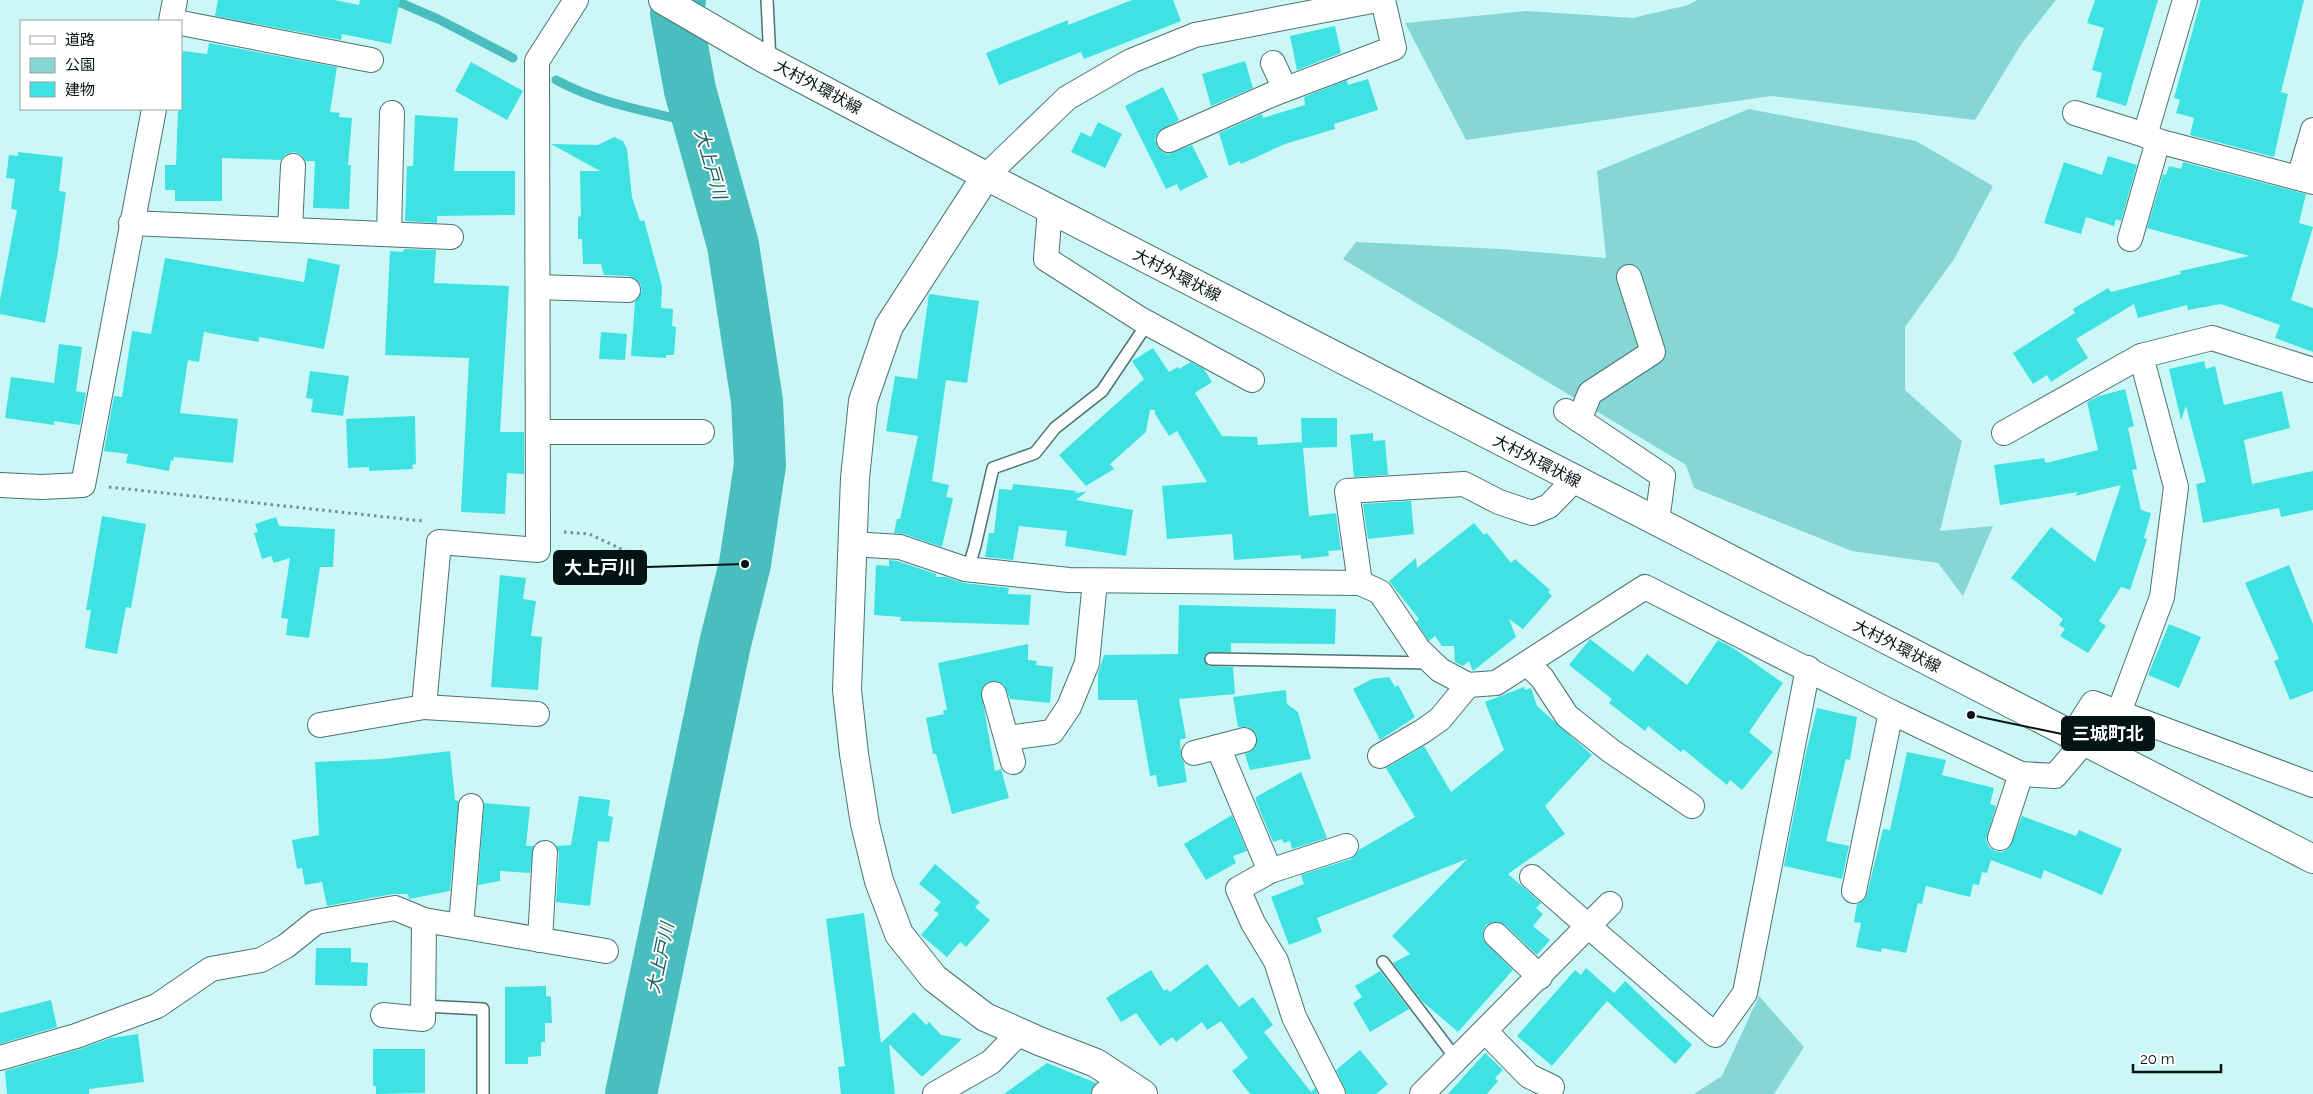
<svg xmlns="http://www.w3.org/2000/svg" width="2313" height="1094" viewBox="0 0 2313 1094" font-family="Raleway,'Noto Sans JP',sans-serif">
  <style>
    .green { fill: #86d6d6 }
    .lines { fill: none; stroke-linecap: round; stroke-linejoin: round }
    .stream { stroke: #4abebe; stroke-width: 9 }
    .river { stroke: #4abebe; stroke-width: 52 }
    .building { fill: #3fe2e2 }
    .service-casing { stroke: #4b7372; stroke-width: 14 }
    .minor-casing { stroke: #4b7372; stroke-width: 26 }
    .tertiary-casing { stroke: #4b7372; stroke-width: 30 }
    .secondary-casing { stroke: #4b7372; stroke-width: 30 }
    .path { stroke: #708f8f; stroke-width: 3; stroke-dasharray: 2.5 4; stroke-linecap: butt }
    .service { stroke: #fff; stroke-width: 11 }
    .minor { stroke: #fff; stroke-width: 24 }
    .tertiary { stroke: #fff; stroke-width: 28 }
    .secondary { stroke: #fff; stroke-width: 28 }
    .labels { text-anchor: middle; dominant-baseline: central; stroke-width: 4; stroke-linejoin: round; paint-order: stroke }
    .street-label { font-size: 16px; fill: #041414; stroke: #fff }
    .water-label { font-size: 18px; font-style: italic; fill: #206060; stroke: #fff }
    .leader { fill: none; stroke: #041414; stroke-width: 2 }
    .callout-dot { fill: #041414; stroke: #fff; stroke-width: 2 }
    .callout { fill: #041414; stroke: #041414; stroke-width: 2 }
    .callout-label { font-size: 18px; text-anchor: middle; font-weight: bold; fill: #fff }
  </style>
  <rect width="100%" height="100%" fill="#cbf7f6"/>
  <!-- green -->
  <g class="green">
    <polygon points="1697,0 2056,0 2022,43 1975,120 1771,96 1466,140 1405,23 1527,11 1633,18 1688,5"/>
    <polygon points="1749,109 1916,141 1993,186 1954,259 1905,327 1905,390 1962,441 1940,531 1993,526 1963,596 1938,563 1852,551 1694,488 1686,465 1343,259 1356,242 1500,249 1606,258 1597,171"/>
    <polygon points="1759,996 1804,1047 1774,1094 1694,1094 1722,1076"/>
  </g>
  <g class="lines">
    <!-- stream -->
    <g class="stream">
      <polyline points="394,0 438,19 513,58"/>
      <path d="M556 80C600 104 651 112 700 124"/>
    </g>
    <!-- river -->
    <polyline class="river" points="631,1094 725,644 745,564 760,465 757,401 733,245 690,90 676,13 680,0"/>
  </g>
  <!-- building -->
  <g class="building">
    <polygon points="218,0 334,0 359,5 360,0 400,0 391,44 342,34 341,40 215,16"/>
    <polygon points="1132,0 1173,0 1181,21 1084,59 1081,52 999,85 986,53 1068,20 1068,25"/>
    <polygon points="2095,0 2158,0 2126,106 2096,97 2102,73 2092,70 2104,28 2087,23"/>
    <polygon points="2201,0 2304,0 2281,92 2288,94 2274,157 2190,135 2194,118 2176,113 2180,100 2174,98"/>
    <polygon points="1335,26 1341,53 1297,70 1290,36"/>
    <polygon points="209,43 337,67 330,112 340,113 339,117 352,118 348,165 351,165 349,209 313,208 315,161 306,161 301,155 294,152 286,154 281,160 222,158 222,201 175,201 175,190 165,190 165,165 176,165 178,110 181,110 181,64 183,51 207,54"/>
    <polygon points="1245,61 1253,88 1211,106 1202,74"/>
    <polygon points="471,62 523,91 507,120 455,91"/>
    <polygon points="1368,79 1378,110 1334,124 1335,129 1285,144 1241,164 1240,161 1229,166 1219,133 1262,114 1263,118 1305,105 1304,97 1347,80 1348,85"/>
    <polygon points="1163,87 1179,120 1158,132 1155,139 1157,146 1161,151 1168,154 1192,145 1208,177 1180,191 1177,184 1166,189 1125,106"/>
    <polygon points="415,115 458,118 454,171 515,171 515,215 437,216 437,223 405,221 407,166 413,166"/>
    <polygon points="1098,122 1122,134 1105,168 1071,152 1081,132 1091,137"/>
    <polygon points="614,137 623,141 627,149 632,197 640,221 644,220 662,286 661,308 673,309 672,326 676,327 674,355 666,355 666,358 631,356 635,302 642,291 640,283 629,276 604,275 601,264 583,264 582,239 578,239 578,217 581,216 580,171 600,171 551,144 598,145"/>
    <polygon points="18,152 63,157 59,191 66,192 58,251 45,323 0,314 0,300 17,210 11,209 15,179 6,178 9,155 18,156"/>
    <polygon points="2108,156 2137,165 2121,221 2116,219 2114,226 2086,217 2081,234 2044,223 2064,162 2102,175"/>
    <polygon points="2183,162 2306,194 2299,223 2313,227 2291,300 2313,308 2313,352 2275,338 2280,325 2221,304 2188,310 2187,305 2138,318 2134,304 2076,339 2088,358 2051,382 2047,375 2033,384 2013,353 2075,313 2073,309 2108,288 2111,292 2181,274 2180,271 2249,256 2147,228 2163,174 2166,175 2169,166 2181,169"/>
    <polygon points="404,249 436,250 434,283 509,286 500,432 524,432 524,474 507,473 505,514 461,512 469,358 385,355 390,251 403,252"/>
    <polygon points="165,258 304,282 308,258 340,265 324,349 259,337 259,342 204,332 199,362 188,360 180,413 238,419 233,463 174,457 173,461 171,460 169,471 126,463 128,454 104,451 114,396 122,397 132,331 151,334"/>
    <polygon points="929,294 979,301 967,383 946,380 932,481 949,485 946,497 953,498 942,547 904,534 894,533 897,519 900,519 918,436 886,431 895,376 917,379"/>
    <polygon points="601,332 627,334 625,360 599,359"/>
    <polygon points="59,344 82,347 76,391 86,393 80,425 54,421 54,425 5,418 11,377 54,383"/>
    <polygon points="1153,348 1169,372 1178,367 1179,369 1191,362 1204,369 1212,382 1195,393 1222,436 1257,437 1258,445 1302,442 1301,418 1337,418 1337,447 1303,448 1309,516 1336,513 1341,550 1328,551 1329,556 1301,559 1301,555 1234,560 1232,534 1167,539 1162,486 1207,482 1177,431 1169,436 1155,414 1155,410 1150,410 1146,432 1110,464 1114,469 1086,486 1059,455 1144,379 1132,361"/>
    <polygon points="2204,361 2206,369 2215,366 2224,405 2282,391 2290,428 2244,440 2252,484 2313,471 2313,510 2281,517 2279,508 2203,523 2196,484 2206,482 2186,406 2181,420 2169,369"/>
    <polygon points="310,371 349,376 343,416 311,412 313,399 306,398"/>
    <polygon points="2125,389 2134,426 2128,428 2137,469 2132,470 2141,510 2151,513 2144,538 2147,539 2130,590 2121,587 2099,621 2106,626 2088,653 2060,636 2065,629 2059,625 2063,619 2011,578 2051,527 2095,562 2121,485 2075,496 2078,492 2000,505 1994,465 2044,458 2046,463 2098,450 2087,402 2099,396"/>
    <polygon points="415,416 416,464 412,465 413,469 369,471 369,467 348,468 346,419"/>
    <polygon points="1373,433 1373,441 1385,440 1388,475 1354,477 1350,435"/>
    <polygon points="1013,484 1077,491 1074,493 1086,492 1076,500 1133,510 1126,556 1065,546 1067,531 1019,526 1013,560 985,557 989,533 994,533 999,489 1012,490"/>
    <polygon points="1411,501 1414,534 1368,539 1363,504"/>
    <polygon points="102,516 146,524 131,608 126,607 117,654 85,648 91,610 86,610"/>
    <polygon points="276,517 279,526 335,529 333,567 320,567 309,638 286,635 288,619 281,618 290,558 274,563 271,556 262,559 254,533 258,532 255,524"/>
    <polygon points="1474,523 1484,535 1487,533 1511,563 1515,559 1550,590 1548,592 1552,596 1523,629 1509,619 1516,637 1473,671 1469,661 1463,666 1455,662 1454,646 1442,646 1435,636 1429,641 1416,622 1419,619 1389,581 1416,558 1417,568"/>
    <polygon points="889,560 897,561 936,574 936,577 946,577 964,583 1009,588 1008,594 1031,595 1029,625 900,621 901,617 874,615 876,565 889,566"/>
    <polygon points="2289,565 2313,624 2313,691 2290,700 2274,661 2279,659 2245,583"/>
    <polygon points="500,575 526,578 523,599 536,601 531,636 542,637 538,690 491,687"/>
    <polygon points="1179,605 1336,609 1335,644 1231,643 1231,652 1207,653 1204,659 1208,666 1233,667 1235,694 1179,699 1186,738 1180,740 1181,756 1184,763 1187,782 1158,787 1156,775 1150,776 1137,700 1098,700 1098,674 1104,655 1178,654"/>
    <polygon points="2169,624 2201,637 2179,688 2148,675"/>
    <polygon points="1590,639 1633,672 1647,654 1687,685 1718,640 1732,647 1783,683 1749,732 1773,752 1742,790 1730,780 1727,785 1683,749 1681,752 1648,726 1645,731 1609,703 1612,699 1569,665"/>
    <polygon points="1028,644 1028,660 1037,661 1036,665 1053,667 1050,703 1010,699 1004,685 997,681 985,684 981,691 995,771 1001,769 1009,798 952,814 936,754 933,754 926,718 944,714 943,710 947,710 938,663"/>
    <polygon points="1389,677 1395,687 1398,685 1415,717 1380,740 1353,689 1372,679"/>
    <polygon points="1524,687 1525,690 1531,688 1537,706 1592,755 1545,806 1565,834 1508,874 1541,903 1536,908 1543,914 1533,926 1550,940 1537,955 1505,925 1493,922 1486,925 1483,931 1483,939 1513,970 1458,1032 1422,1001 1393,963 1410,954 1392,936 1467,859 1317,918 1322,932 1289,945 1271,897 1304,884 1301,875 1351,859 1359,850 1415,817 1386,768 1424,746 1451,792 1504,750 1485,702"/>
    <polygon points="1286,690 1287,704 1298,712 1311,759 1250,770 1245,754 1254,749 1257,737 1254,731 1248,727 1238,727 1233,697"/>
    <polygon points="1817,708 1857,717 1850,760 1846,759 1826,841 1849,846 1842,879 1784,866 1805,757"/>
    <polygon points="450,751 455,800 459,801 450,891 409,899 408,894 393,894 327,906 322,882 305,885 302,868 297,869 292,840 319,835 315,762 382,759"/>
    <polygon points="1907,752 1946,760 1942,775 1994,788 1990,804 1996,806 1986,840 1989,847 1995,851 2002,852 2009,848 2022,816 2076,836 2079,830 2122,849 2102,895 2044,870 2041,879 1991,860 1987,873 1982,872 1979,885 1973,884 1970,897 1926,886 1922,904 1918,903 1906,953 1882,948 1881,952 1856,947 1861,923 1854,922 1857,904 1864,900 1867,894 1883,829 1890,830"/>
    <polygon points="1301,772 1327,838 1292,849 1290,841 1284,843 1282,839 1273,842 1256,801 1256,797"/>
    <polygon points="579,796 610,800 608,816 613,817 609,842 598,841 590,906 556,902 559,854 556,846 571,845"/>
    <polygon points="484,803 530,807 526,846 534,846 530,873 500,871 500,881 478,885"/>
    <polygon points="1232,815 1247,851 1233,856 1236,863 1206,880 1184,844"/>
    <polygon points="935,864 980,902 975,907 990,920 966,947 960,942 947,957 921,935 939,914 934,910 941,902 919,884"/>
    <polygon points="864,913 881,1043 914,1012 926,1025 929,1022 941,1035 962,1039 922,1077 889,1044 895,1094 841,1094 838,1067 845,1066 826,919"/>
    <polygon points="316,948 351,948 351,962 368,963 367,986 315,985"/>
    <polygon points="1207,964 1239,1007 1253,997 1273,1025 1264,1032 1311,1092 1315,1088 1318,1094 1250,1094 1232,1071 1248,1058 1221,1021 1207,1030 1202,1022 1176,1042 1172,1037 1160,1046 1136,1013 1121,1022 1106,998 1151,970 1164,991 1167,989 1170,992"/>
    <polygon points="1586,968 1614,993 1625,981 1692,1045 1675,1064 1607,1001 1552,1066 1517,1036 1575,970 1581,975"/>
    <polygon points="1380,971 1409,1009 1370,1032 1353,1003 1362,997 1355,986"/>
    <polygon points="546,986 546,996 551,997 552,1023 545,1023 545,1042 541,1042 541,1056 528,1057 528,1064 505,1064 505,987"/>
    <polygon points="51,1000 57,1027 0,1044 0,1013"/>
    <polygon points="138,1034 144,1082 89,1089 89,1094 7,1094 5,1071 80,1049 111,1038"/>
    <polygon points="373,1049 425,1049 425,1093 376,1094 376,1086 373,1086"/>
    <polygon points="1360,1050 1388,1084 1376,1094 1347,1094 1336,1070"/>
    <polygon points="1485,1053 1503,1070 1495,1078 1498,1081 1487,1094 1448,1094"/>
    <polygon points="1047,1063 1096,1083 1091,1094 1004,1094"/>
  </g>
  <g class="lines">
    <defs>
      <g id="service">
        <polyline points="767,0 770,61"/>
        <polyline points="968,569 975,546 993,468 1035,453 1055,428 1102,391 1147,324"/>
        <polyline points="1211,659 1429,663"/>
        <polyline points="1383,962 1457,1060"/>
        <polyline points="423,1006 483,1009 483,1094"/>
      </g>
      <g id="minor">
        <polyline points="2185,0 2145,135 2158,141 2313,182"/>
        <polyline points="171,21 175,0"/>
        <polyline points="181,23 371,60"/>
        <polyline points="1273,63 1285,89"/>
        <polyline points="2075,113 2145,135"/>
        <polyline points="1169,140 1273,94 1394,48 1383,0"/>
        <polyline points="986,176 1067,98 1131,61 1195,35 1377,0"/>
        <polyline points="2299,178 2313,130"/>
        <polyline points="1050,209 1046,259 1140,319 1252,380"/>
        <polyline points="131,223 451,237"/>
        <polyline points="290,229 293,166"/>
        <polyline points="389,234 392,113"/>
        <polyline points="2130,239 2158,141"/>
        <polyline points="538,287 628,290"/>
        <polyline points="1566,411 1663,476 1657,522"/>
        <polyline points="1579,420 1590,393 1653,352 1629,277"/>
        <polyline points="538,432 702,432"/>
        <polyline points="2004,433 2141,356"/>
        <polyline points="0,485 41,487 83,485 154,109"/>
        <polyline points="852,544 900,547 965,569 1069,580 1360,583 1380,592 1419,650 1440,670 1468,685 1496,683 1645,587 1891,712 2021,774 2055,776 2084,742"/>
        <polyline points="1360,583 1347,491 1464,484 1499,502 1532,513 1549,506 1574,480"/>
        <polyline points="1528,664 1542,678 1567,716 1611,751 1692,806"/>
        <polyline points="994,694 1013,762"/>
        <polyline points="424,707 537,714"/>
        <polyline points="2119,712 2162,597 2176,487 2141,356 2212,338 2313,370"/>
        <polyline points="320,725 424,707 439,542 538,550 537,61 576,0"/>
        <polyline points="2072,736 2093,703 2313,785"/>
        <polyline points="1008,738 1052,732 1069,707 1087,663 1095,581"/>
        <polyline points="1218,747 1270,871 1238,889 1253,923 1276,961 1294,1017 1333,1094"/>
        <polyline points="1194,753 1244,740"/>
        <polyline points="1380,756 1423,731 1440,719 1468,685"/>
        <polyline points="2000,838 2021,774"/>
        <polyline points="1270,871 1346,846"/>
        <polyline points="1854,891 1891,712"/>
        <polyline points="1610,904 1588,926 1715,1035 1745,993 1808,668"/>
        <polyline points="461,926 471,806"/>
        <polyline points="1496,935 1540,977"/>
        <polyline points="540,940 545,853"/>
        <polyline points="383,1015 423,1019 424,920"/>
        <polyline points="1485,1031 1529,1076 1552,1087"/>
        <polyline points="0,1058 76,1036 157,1006 211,969 261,960 286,946 316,922 395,908 424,920 606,951"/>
        <polyline points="935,1094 991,1062 1020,1032"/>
        <polyline points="1104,1094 1121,1079"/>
        <polyline points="1422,1094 1588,926 1532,877"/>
      </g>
      <polyline id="tertiary" points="986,176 889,326 863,401 855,478 847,690 854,754 865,824 879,881 899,934 934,978 985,1017 1039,1041 1096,1063 1143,1094"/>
      <polyline id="secondary" points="663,0 763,58 986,176 2313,859"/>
    </defs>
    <!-- service casing -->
    <use href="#service" class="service-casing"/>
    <!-- minor casing -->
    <use href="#minor" class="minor-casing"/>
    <!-- tertiary casing -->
    <use href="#tertiary" class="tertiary-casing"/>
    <!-- secondary casing -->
    <use href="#secondary" class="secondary-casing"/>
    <!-- path -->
    <g class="path">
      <polyline points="109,487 423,521"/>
      <polyline points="564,532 589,534 649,562"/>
    </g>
    <!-- service -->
    <use href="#service" class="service"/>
    <!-- minor -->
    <use href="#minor" class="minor"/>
    <!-- tertiary -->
    <use href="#tertiary" class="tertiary"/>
    <!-- secondary -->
    <use href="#secondary" class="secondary"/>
  </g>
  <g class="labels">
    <!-- street labels -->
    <g class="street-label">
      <text transform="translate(818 87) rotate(28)">大村外環状線</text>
      <text transform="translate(1177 275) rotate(27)">大村外環状線</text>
      <text transform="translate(1537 461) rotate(27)">大村外環状線</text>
      <text transform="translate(1897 646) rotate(27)">大村外環状線</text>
    </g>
    <!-- water labels -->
    <g class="water-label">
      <text transform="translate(711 164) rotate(74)">大上戸川</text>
      <text transform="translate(660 958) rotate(-78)">大上戸川</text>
    </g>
  </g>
  <!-- callouts -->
  <path class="leader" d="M745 564L646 567M1971 715L2062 734"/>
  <g class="callout-dot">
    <circle cx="745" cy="564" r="5"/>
    <circle cx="1971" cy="715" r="5"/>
  </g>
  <g class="callout">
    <rect x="554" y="551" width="92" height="33" rx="5"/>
    <rect x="2062" y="717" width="92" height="33" rx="5"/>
  </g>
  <g class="callout-label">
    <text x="600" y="574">大上戸川</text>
    <text x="2108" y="740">三城町北</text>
  </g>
  <!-- legend -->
  <rect x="20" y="20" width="162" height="90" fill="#ffffff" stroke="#9ba1a1"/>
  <rect x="30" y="36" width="25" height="8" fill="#ffffff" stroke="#9ba1a1"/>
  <text x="65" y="45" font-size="15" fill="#041414">道路</text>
  <rect x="30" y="58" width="25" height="15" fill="#86d6d6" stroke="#9ba1a1"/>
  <text x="65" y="70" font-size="15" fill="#041414">公園</text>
  <rect x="30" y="82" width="25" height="15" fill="#3fe2e2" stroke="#9ba1a1"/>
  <text x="65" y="95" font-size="15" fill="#041414">建物</text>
  <!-- scale -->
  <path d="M2133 1064v8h88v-8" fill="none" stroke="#041414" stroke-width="2.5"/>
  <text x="2140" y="1064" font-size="15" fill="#041414" stroke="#ffffff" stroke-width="4" paint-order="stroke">20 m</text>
</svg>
